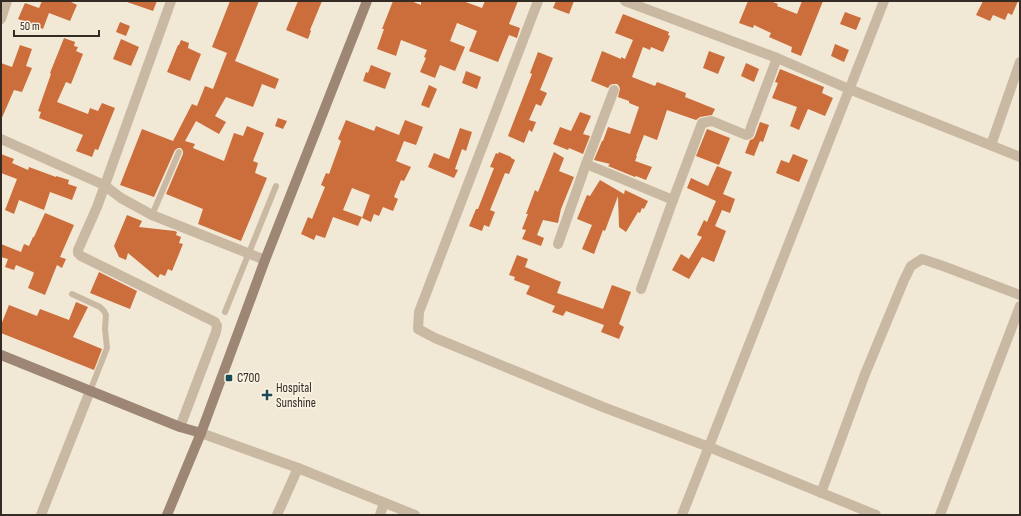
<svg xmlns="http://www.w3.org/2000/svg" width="1021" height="516" viewBox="0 0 1021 516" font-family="'Sofia Sans Condensed',sans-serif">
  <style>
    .building { fill: #cb6e3b }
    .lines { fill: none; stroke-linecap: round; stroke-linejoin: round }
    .lane { stroke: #cab9a2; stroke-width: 6 }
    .street { stroke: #cab9a2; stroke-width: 10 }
    .secondary { stroke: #9d8774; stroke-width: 10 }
    .poi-dot { fill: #194c57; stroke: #f9f1e2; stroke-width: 1.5 }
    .labels { text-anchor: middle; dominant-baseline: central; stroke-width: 3.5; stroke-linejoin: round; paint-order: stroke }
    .poi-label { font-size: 13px; fill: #342b25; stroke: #f9f1e2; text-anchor: start }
  </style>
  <rect width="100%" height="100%" fill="#f2e8d6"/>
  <!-- building -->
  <g class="building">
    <polygon points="42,1 69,1 77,5 70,21 49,13 43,29 18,19 25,3 39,8"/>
    <polygon points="127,1 157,1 153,11 127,2"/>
    <polygon points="230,1 259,1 235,61 279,79 275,89 262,84 253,107 226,97 215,116 226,122 219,134 196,121 185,141 195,144 193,148 224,161 234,133 243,136 247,126 264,133 253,161 258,163 255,173 267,178 241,241 198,224 203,209 166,194 183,154 183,151 181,148 178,148 175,150 154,197 120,185 142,129 173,141 192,104 197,106 205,86 213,89 227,53 212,47"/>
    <polygon points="298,1 322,1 310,30 311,31 308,39 286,30"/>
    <polygon points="393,1 411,1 421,5 421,1 463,1 482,8 485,1 518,1 509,24 520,28 517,38 509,35 498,62 469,51 477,31 457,23 450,41 465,47 455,71 440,65 435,78 420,72 426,58 424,57 427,50 401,40 396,56 377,49 384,29 382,29"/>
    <polygon points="556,1 574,1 569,14 553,8"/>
    <polygon points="748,1 770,1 778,4 777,6 797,14 802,1 823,1 801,56 791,52 792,47 769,37 771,33 754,25 753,28 739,23"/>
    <polygon points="983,1 1018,1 1012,15 1008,13 1005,20 993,15 990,21 976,15"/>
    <polygon points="845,12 861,18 856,30 840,24"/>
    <polygon points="623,14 669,32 668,35 670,36 663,52 651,47 650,50 643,47 632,77 655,86 657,82 686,93 685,97 715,109 712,115 700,117 696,120 667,110 657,140 644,135 636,156 637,156 635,161 652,167 646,180 636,176 635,177 608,166 610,164 594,160 602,141 603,141 608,127 630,134 639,107 629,103 629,101 618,97 620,89 619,86 617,84 613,84 610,85 608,88 591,81 602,51 621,59 621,57 625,59 633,40 615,33"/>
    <polygon points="120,22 130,26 126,36 116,32"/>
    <polygon points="64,38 75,42 74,46 78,47 76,51 83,54 71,84 66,82 57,102 88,114 90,108 98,111 102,103 115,108 98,150 95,149 92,157 76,151 83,135 39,118 41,112 38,111 51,74 50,73"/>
    <polygon points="121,39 139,47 131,66 113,59"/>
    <polygon points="181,40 189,43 188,48 201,54 190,81 167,72 178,45 179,45"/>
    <polygon points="835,44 849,50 844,62 831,56"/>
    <polygon points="20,45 32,49 26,66 32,68 22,92 14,90 1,120 1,63 12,67"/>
    <polygon points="709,51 725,57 718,74 703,68"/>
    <polygon points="538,52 553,58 540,90 547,93 541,106 536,104 529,120 536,122 532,132 529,130 524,143 508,136 532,74 530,73"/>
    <polygon points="746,63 759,69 754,82 741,76"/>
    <polygon points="371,65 391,73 385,89 363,81 366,72 368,73"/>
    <polygon points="780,69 824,87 822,93 833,98 825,116 808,109 799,130 790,126 797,107 772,98 778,83 775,82"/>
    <polygon points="466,71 481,77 477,89 462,83"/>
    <polygon points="429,85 437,89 429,108 421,105"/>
    <polygon points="580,112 591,116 583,134 590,136 583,154 569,148 568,150 553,144 560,127 571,131"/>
    <polygon points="278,118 287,121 283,129 275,126"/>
    <polygon points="346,120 374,131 376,126 399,135 405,120 423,127 416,145 404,141 396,161 411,167 404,181 401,180 394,197 398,199 393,211 383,207 379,216 374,214 371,222 362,218 370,195 352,188 343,210 362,217 358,226 333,217 325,238 316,235 314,240 301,234 308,217 312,219 325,187 321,185 326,173 329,174 341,141 338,139"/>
    <polygon points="760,122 769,125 763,142 760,141 754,156 745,153 750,140 753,139 755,136"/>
    <polygon points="460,128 472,132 466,151 462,149 455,169 458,170 454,178 428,167 434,153 449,159"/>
    <polygon points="707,129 730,138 719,165 696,156"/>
    <polygon points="499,152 511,157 511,158 515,160 509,174 505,173 490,210 495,212 489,227 484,225 482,231 469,226 476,209 478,209 494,168 490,167 496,153 498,154"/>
    <polygon points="554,152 564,158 559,171 574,177 561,209 558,223 543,220 537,235 544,238 541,246 522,239 526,230 522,229 528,214 526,214 535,190 538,192"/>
    <polygon points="1,154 14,159 12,163 28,170 29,167 56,177 56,176 69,180 68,184 77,187 72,200 50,192 44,210 19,200 14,214 5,210 17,179 1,173"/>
    <polygon points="793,154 808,160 799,182 776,173 781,160 789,163"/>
    <polygon points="717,166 732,172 723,194 735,199 730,213 722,210 715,226 726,231 714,262 702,257 689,279 672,270 681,254 689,259 702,237 697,235 704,220 707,222 716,201 687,188 691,178 708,186"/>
    <polygon points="600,180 624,194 625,190 648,201 644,209 642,208 640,213 638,212 626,232 619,227 618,196 605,231 603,230 594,254 582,249 592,225 577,219 587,195 590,196"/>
    <polygon points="45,213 74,225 60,257 66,259 62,268 57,265 45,295 28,288 34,273 33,272 16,265 14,270 5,267 8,259 1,257 1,244 21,252 24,244 29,246 33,237 34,237"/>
    <polygon points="127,215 142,221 139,227 175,231 177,232 176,235 181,237 179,243 183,244 172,271 168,269 165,276 160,274 158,278 128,253 126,260 119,257 114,246"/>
    <polygon points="517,255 528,259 525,267 561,282 557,293 603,309 612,285 631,292 619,324 624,327 619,339 601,332 604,325 566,311 563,316 552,312 555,306 526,294 530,286 514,280 515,277 509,275"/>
    <polygon points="99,272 137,291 130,309 90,293"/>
    <polygon points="76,302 88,307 73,337 102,349 94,370 1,333 1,325 9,305 37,316 40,309 69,320"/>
  </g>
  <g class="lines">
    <!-- lane -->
    <g class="lane">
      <polyline points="152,215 179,152"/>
      <polyline points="72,294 100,307 104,311 106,315 105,329 107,348 90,391"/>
      <polyline points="225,312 276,186"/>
    </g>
    <!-- street -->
    <g class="street">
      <polyline points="171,1 97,207 78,250 78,253 81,256 215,322 217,326 216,332 180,427"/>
      <polyline points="538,1 419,312 418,329 435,338 603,407 709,447 876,515"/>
      <polyline points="625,1 777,58 849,89 1020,157"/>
      <polyline points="1,19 7,1"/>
      <polyline points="1,139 104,185 121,198 152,215 265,260"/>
      <polyline points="991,145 1020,62"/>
      <polyline points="586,164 673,200"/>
      <polyline points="558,244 586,164 614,90"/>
      <polyline points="641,289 673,200 702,123 712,121 746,135 749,134 751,127 777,58"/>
      <polyline points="201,433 298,468 415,515"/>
      <polyline points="821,493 865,374 904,280 911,266 922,259 943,266 1020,295"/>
      <polyline points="41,515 90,391"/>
      <polyline points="277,515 298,468"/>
      <polyline points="380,515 384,503"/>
      <polyline points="682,515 884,1"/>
      <polyline points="940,515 1020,306"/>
    </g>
    <!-- secondary -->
    <g class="secondary">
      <polyline points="1,355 180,427 201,433"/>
      <polyline points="167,515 201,433 265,260 367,1"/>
    </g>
  </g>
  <!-- markers -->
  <g class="poi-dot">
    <rect x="225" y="374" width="8" height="8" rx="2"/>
    <path d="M265 389h4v4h4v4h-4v4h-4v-4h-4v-4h4z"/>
  </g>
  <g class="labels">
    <!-- poi labels -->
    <g class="poi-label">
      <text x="237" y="378">C700</text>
      <text x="276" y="388">Hospital<tspan x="276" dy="15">Sunshine</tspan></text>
    </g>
  </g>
  <!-- border -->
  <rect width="1021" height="516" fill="none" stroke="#342b25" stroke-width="4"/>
  <!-- scale -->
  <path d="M14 30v6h85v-6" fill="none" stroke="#342b25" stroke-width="2"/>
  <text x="20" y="30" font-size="12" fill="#342b25" stroke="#f9f1e2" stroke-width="3" paint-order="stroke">50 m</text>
</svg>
